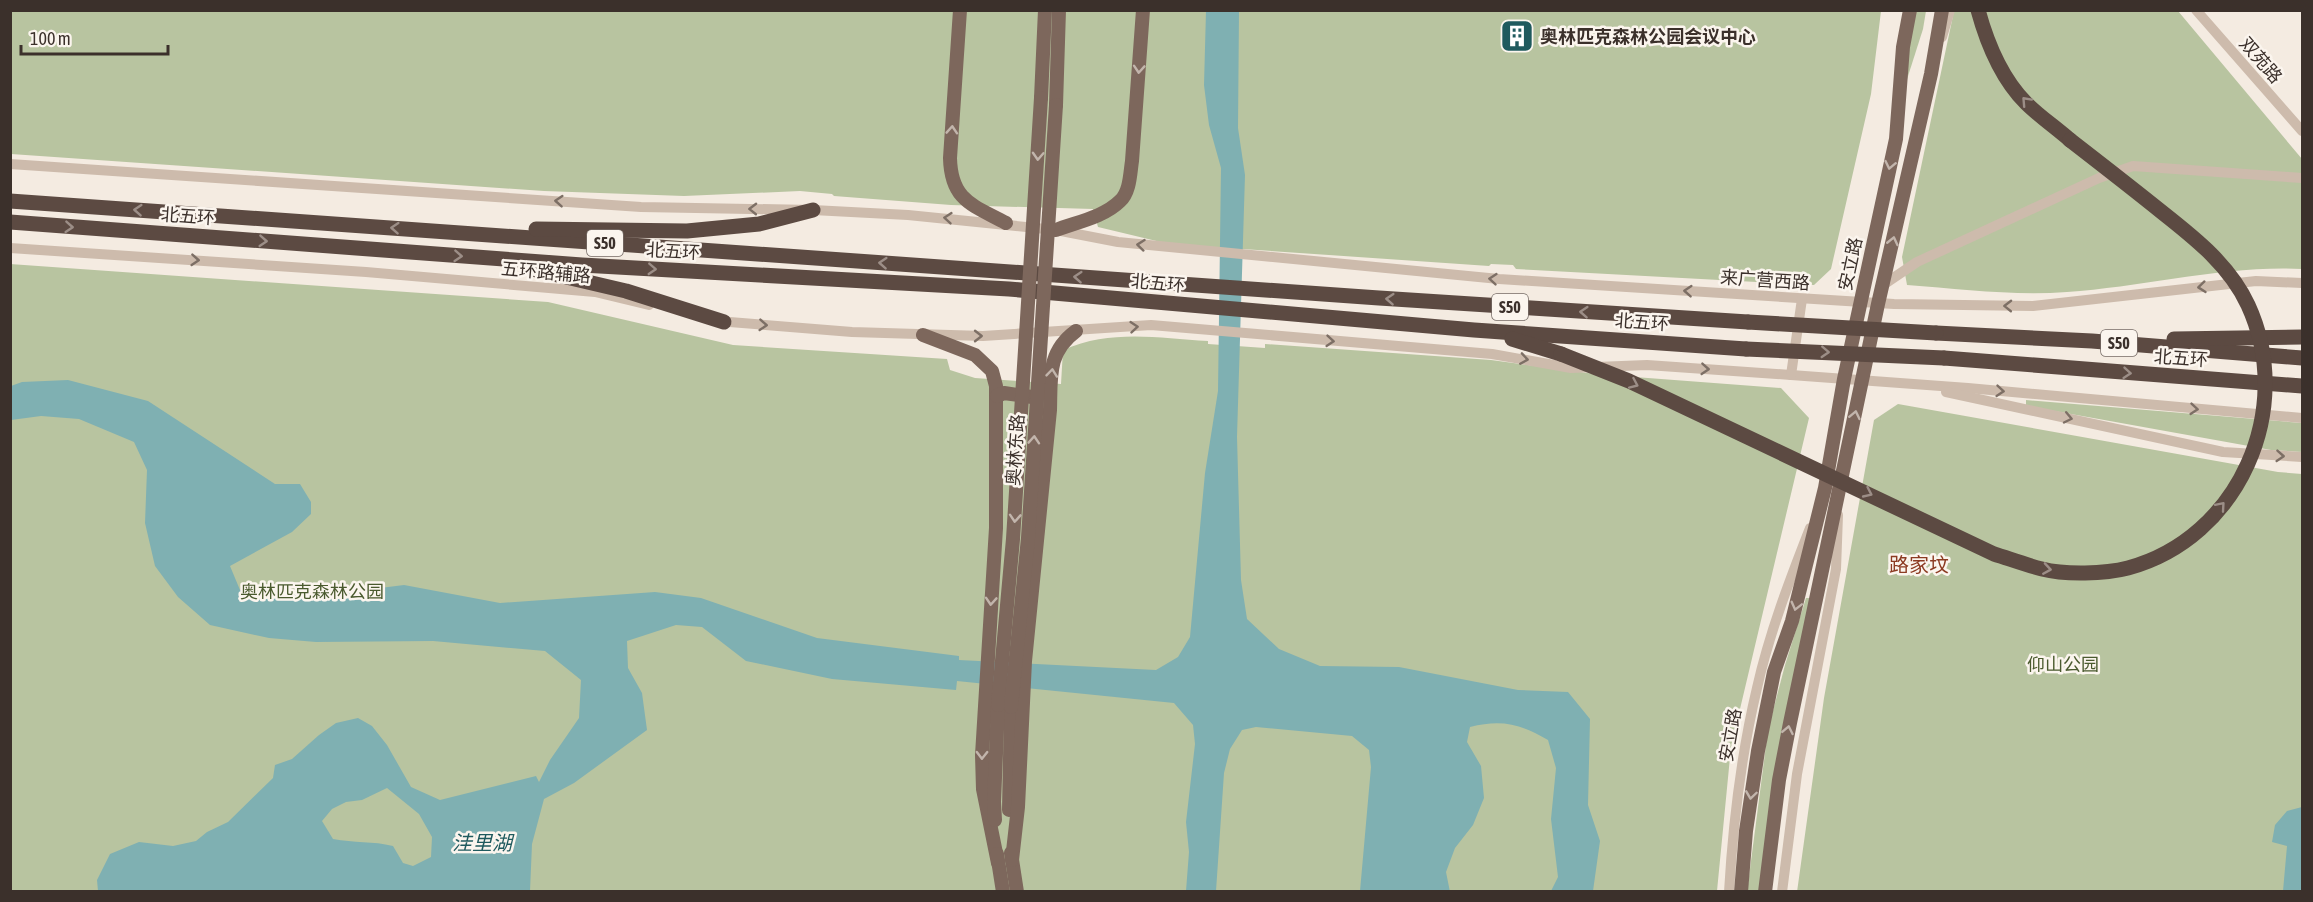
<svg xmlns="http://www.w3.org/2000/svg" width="2313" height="902" viewBox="0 0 2313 902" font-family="'Asap Condensed','Noto Sans SC',sans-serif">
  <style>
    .green { fill: #b8c4a0 }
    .water { fill: #7fb0b2; fill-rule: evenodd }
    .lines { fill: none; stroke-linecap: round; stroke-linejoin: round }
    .minor { stroke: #cdbbac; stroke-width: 10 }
    .major { stroke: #7d675c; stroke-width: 14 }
    .highway { stroke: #5c4a42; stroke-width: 15 }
    .major-bridge { stroke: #7d675c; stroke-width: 14 }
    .highway-bridge { stroke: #5c4a42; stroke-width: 15 }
    .oneway { stroke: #c2b5ac }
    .oneway2 { stroke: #9c8e87 }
    .oneway3 { stroke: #7d6f65 }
    .labels { text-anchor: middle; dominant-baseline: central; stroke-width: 5; stroke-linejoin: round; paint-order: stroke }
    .shield { fill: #fbf5ee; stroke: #756b66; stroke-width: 1.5 }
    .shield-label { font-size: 16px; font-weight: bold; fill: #3b302b }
    .poi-label { font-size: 18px; font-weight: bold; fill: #3b302b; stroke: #fbf5ee; text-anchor: start }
    .street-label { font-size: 18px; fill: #3b302b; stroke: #fbf5ee }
    .park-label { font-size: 18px; fill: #4a5a2e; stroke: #fbf5ee }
    .neighbourhood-label { font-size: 20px; fill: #8c3b22; stroke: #fbf5ee }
    .water-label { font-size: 20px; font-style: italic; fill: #1f5a5e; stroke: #fbf5ee }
  </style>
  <rect width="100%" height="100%" fill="#f4ebe1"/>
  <!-- green -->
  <g class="green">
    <polygon points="10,11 1881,11 1871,94 1831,269 1814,285 1516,269 1513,265 1491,264 1489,266 1169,244 1098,227 1093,209 951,205 834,196 832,194 800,191 684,196 544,191 11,154"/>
    <polygon points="1912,11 1926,11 1923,29 1902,95"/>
    <path d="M1954 11H2178L2302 159V269C2226 265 2143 287 2067 292 2014 296 1960 289 1907 285L1902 257Z"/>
    <path d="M10 264 548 302 733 345 947 359 950 370 975 378 1061 384 1063 350C1111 329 1157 338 1208 341V344L1265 348V344L1491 360 1595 374 1781 388 1809 418 1731 747 1717 891H11Z"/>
    <polygon points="2026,400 2302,423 2302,452 2271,450 2026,406"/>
    <polygon points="1898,404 2278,472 2302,474 2302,891 1797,892 1824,698 1874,420"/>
    <polygon points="1806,598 1810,598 1761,891 1747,892 1768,730 1785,665"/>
  </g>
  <!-- water -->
  <g class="water">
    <path d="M1206 11H1239L1238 128 1245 175 1237 437 1241 580 1247 619 1279 649 1320 666 1399 667 1518 690 1568 692 1590 719 1588 805 1600 841 1593 891H1551L1558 877 1551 819 1556 768 1548 740C1520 724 1502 719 1470 727L1467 742 1481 766 1484 798 1473 825 1455 848 1446 872 1450 892 1360 891 1371 767 1369 750 1352 736 1256 727 1242 730 1230 749 1224 773 1216 891H1186L1189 852 1186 822 1195 744 1193 725 1174 703 957 681 956 690 832 679 746 661 702 627 676 625 627 641 628 668 642 693 647 730 574 783 544 799 532 844 530 891H98L97 880 110 854 139 842 173 846 196 841 207 832 228 822 273 778 275 765 292 759 319 735 336 723 358 718 372 726 387 745 411 787 440 800 536 776 539 782 550 760 579 718 581 680 545 651 433 641 316 642 269 638 210 625 178 597 155 566 145 523 147 470 134 442 79 419 41 416 11 420V386L22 382 68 380 148 401 275 484H300L311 502V514L292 532 230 566 240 590 324 595 404 585 500 603 655 592 701 598 817 638 959 656V660L1156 670 1178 657 1190 637 1205 473 1218 391 1221 168 1209 125 1204 85ZM387 788 419 814 432 837 431 857 413 866 403 863 393 846C373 841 354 843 333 839L322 821 332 809 346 802 362 800Z"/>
    <polygon points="2302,807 2302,891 2283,891 2287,846 2272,842 2275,825 2287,811"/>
  </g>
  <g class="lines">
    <!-- minor -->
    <g class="minor">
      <polyline points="2196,10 2302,131"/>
      <polyline points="1942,37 1950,10"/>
      <polyline points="10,164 641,207 813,210 908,215 1056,230 1118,242 1499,279 1894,304 2033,306 2256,281 2302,283"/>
      <polyline points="10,248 366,272 595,292 649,305"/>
      <polyline points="1883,285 1917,262 2099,178 2133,166 2302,178"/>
      <polyline points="717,321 852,332 983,336 1151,325 1492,354 1571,368 1647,365 1791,375 1968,388 2302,418"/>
      <polyline points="1791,375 1802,299"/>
      <polyline points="1946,392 2223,452 2302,457"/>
      <path d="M1729 892C1733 823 1741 755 1757 688 1769 634 1790 579 1810 528"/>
      <polyline points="1782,892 1797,774 1836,569 1838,515"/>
    </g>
    <!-- major -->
    <g class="major">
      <path d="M960 10 950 158C951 201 973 205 1006 223"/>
      <polyline points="1041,98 1045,10"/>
      <polyline points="1056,105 1059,10"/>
      <path d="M1056 230C1077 222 1104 217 1120 201 1130 192 1130 174 1132 161L1143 10"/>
      <polyline points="923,335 975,355 992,371 996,386 996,528 982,755 983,789 998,863"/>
      <polyline points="997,396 1004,393 1032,397"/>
      <polyline points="1009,810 1011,707"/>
      <polyline points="995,820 994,802 998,705"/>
      <polyline points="1011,853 1017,892"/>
      <polyline points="997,854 1003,892"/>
      <path d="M1012 860 1018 807 1025 661 1050 410C1051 378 1047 352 1076 331"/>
      <polyline points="1741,892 1746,831 1758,751 1774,672 1792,621 1825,488 1844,379 1896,139 1903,47 1910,10"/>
      <polyline points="1765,892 1779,780 1790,723 1878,304 1931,74 1942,10"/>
    </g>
    <!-- highway -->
    <g class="highway">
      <path d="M1978 10C1987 43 2002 79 2026 103 2039 116 2055 127 2070 140"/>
      <polyline points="10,201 1379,298 1748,322"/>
      <polyline points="10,222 582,265 1009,289 1474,330 1746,349"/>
      <polyline points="536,229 687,231 759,224 813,210"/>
      <polyline points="532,269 626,291 724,322"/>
      <polyline points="1936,333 2092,341 2302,358"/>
      <polyline points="1512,339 1561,354"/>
      <polyline points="2174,339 2302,337"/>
      <polyline points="1944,358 2302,386"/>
    </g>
    <!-- major-bridge -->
    <g class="major-bridge">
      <polyline points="998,705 1013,539 1041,98"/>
      <polyline points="1011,707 1028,538 1056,105"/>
    </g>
    <!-- highway-bridge -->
    <g class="highway-bridge">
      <polyline points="1748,322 1936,333"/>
      <polyline points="1746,349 1944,358"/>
      <path d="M1561 354 1629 381 1994 554C2010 559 2026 565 2042 569 2065 575 2105 574 2128 568 2239 538 2296 409 2248 305 2230 266 2196 239 2163 213 2132 188 2101 164 2070 140"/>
    </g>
  </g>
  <!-- one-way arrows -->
  <defs><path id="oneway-chevron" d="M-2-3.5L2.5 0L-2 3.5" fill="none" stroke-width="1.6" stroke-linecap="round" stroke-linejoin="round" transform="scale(1.5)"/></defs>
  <g class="oneway">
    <use href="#oneway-chevron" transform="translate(1139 69) rotate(94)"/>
    <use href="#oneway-chevron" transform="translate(952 130) rotate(-86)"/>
    <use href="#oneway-chevron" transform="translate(1038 156) rotate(93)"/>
    <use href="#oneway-chevron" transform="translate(1890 165) rotate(102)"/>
    <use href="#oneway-chevron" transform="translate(1893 241) rotate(-77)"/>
    <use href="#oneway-chevron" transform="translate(1052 373) rotate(-84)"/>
    <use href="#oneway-chevron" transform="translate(1855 415) rotate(-78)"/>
    <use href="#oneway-chevron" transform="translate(1034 440) rotate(-86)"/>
    <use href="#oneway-chevron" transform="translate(1015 518) rotate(94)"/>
    <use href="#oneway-chevron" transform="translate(991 601) rotate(94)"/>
    <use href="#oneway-chevron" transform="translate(1796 606) rotate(104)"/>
    <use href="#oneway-chevron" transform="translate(1788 730) rotate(-79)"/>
    <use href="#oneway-chevron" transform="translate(982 755) rotate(91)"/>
    <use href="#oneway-chevron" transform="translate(1751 795) rotate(98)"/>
  </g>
  <g class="oneway2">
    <use href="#oneway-chevron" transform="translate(2026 101) rotate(-133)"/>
    <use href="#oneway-chevron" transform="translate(138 210) rotate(-176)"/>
    <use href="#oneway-chevron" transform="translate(69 227) rotate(4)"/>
    <use href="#oneway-chevron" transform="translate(395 228) rotate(-176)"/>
    <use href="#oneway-chevron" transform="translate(263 241) rotate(4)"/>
    <use href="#oneway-chevron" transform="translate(458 256) rotate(4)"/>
    <use href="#oneway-chevron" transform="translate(883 263) rotate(-176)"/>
    <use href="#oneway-chevron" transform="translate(652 269) rotate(3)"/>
    <use href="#oneway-chevron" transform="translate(1078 277) rotate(-176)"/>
    <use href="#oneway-chevron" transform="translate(1390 299) rotate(-176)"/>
    <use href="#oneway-chevron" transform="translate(1584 312) rotate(-176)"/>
    <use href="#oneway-chevron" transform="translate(1825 352) rotate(3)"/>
    <use href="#oneway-chevron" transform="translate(2127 373) rotate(5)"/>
    <use href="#oneway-chevron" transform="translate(1634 384) rotate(24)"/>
    <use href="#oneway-chevron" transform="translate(1868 493) rotate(25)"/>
    <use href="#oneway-chevron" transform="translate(2221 506) rotate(-49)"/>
    <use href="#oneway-chevron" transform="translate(2047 569) rotate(9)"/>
  </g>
  <g class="oneway3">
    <use href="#oneway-chevron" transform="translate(559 201) rotate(-176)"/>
    <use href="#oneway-chevron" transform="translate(753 209) rotate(-179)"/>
    <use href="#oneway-chevron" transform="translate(948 218) rotate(-175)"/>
    <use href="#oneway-chevron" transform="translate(1141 245) rotate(-174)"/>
    <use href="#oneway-chevron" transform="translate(195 260) rotate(4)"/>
    <use href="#oneway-chevron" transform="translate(1493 279) rotate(-175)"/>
    <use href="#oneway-chevron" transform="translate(2202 287) rotate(174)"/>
    <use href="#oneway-chevron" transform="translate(1688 291) rotate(-176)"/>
    <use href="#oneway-chevron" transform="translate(2008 306) rotate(-179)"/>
    <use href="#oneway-chevron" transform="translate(763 325) rotate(4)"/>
    <use href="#oneway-chevron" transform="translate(1134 327) rotate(-5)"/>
    <use href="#oneway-chevron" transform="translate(978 336)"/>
    <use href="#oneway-chevron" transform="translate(1330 341) rotate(5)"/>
    <use href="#oneway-chevron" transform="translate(1524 359) rotate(9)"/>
    <use href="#oneway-chevron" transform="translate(1705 369) rotate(4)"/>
    <use href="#oneway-chevron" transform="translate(2000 391) rotate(5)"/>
    <use href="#oneway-chevron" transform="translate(2194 409) rotate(5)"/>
    <use href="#oneway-chevron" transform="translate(2068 418) rotate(12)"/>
    <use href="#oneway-chevron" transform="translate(2280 456) rotate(4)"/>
  </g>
  <!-- icons -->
  <defs>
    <symbol id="building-square" viewBox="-11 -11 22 22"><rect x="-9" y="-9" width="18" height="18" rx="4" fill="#1f5a5e" stroke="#fbf5ee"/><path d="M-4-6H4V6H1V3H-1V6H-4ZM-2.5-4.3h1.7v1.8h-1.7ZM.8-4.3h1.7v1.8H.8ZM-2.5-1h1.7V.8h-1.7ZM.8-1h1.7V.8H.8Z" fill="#fff"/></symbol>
  </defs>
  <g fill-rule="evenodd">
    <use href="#building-square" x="1498" y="17" width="38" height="38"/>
  </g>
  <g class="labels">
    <!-- shield labels -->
    <g class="shield">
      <rect x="587" y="230" width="36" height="26" rx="4.5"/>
      <rect x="1492" y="294" width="36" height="26" rx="4.5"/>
      <rect x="2101" y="330" width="36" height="26" rx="4.5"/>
    </g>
    <g class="shield-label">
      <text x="605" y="243">S50</text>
      <text x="1510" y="307">S50</text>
      <text x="2119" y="343">S50</text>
    </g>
    <!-- poi labels -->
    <g class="poi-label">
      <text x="1540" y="36">奥林匹克森林公园会议中心</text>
    </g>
    <!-- street labels -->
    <g class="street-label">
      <text transform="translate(2261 60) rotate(49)">双苑路</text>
      <text transform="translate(188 216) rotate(4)">北五环</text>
      <text transform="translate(673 251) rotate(3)">北五环</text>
      <text transform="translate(1850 264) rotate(-78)">安立路</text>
      <text transform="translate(546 272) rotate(5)">五环路辅路</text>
      <text transform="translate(1765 280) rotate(4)">来广营西路</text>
      <text transform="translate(1158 283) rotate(5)">北五环</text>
      <text transform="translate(1642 322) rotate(4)">北五环</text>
      <text transform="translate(2181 358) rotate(4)">北五环</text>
      <text transform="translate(1015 450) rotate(-86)">奥林东路</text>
      <text transform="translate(1730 735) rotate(-80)">安立路</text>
    </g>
    <!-- park labels -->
    <g class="park-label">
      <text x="312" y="591">奥林匹克森林公园</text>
      <text x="2063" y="664">仰山公园</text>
    </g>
    <!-- neighbourhood labels -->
    <g class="neighbourhood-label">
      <text x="1919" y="564">路家坟</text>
    </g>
    <!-- water labels -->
    <g class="water-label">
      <text x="482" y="842">洼里湖</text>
    </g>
  </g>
  <!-- border -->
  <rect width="2313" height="902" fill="none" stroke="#3b302b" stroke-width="24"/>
  <!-- scale -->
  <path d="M21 45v9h147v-9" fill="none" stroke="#3b302b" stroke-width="3"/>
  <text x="30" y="45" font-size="18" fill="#3b302b" stroke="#fbf5ee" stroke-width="4.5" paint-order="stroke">100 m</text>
</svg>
